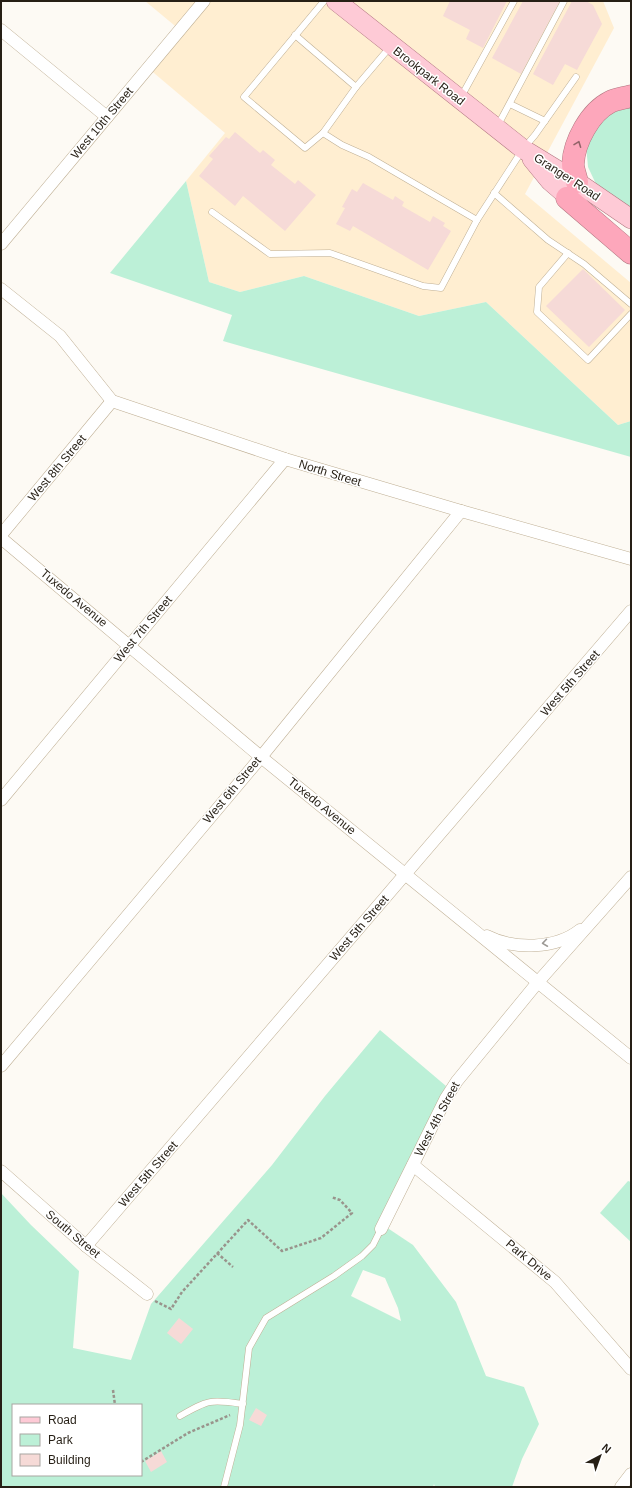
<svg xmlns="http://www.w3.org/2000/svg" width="632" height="1488" viewBox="0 0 632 1488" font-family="Helvetica,sans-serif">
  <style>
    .built { fill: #ffeed1 }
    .green { fill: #bcf0d7; fill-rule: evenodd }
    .building { fill: #f6dad7 }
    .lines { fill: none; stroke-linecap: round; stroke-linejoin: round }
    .lane-casing { stroke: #bfaf94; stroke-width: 7 }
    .street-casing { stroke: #bfaf94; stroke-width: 13 }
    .primary-casing { stroke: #b27781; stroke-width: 20 }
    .highway-casing { stroke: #b27781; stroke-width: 23 }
    .path { stroke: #99948c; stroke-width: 2.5; stroke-dasharray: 3 2; stroke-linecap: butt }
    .lane { stroke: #fff; stroke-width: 6 }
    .street { stroke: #fff; stroke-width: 12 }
    .primary { stroke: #fecad6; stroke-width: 19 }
    .highway { stroke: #fda7bb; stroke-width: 22 }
    .oneway { stroke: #926368 }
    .oneway2 { stroke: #9d9a96 }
    .labels { text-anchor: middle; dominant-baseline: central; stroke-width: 3; stroke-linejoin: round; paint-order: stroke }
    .street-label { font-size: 12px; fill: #261f15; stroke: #fff }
  </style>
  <rect width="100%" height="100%" fill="#fdfaf4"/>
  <!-- built -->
  <polygon class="built" points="145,1 603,1 614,28 525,194 631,283 631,421 618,425 486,302 419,316 304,276 240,292 209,282 186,181 225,133 148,68 180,30"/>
  <!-- green -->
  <g class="green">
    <polygon points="631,105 631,209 596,184 588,167 586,145 602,119 615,110"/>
    <polygon points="186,181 209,282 240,292 304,276 419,316 486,302 618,425 631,421 631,457 223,341 232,315 110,273"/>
    <path d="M380 1030 446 1086 383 1225 413 1245 456 1302 486 1376 524 1387 539 1424 522 1459 512 1487H435L434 1484 433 1487H1V1193L31 1225 79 1271 73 1348 131 1360 151 1304 272 1165 325 1096ZM363 1270 385 1278 398 1308 401 1321 351 1296ZM13 1405H141V1475H13Z"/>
    <polygon points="628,1181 631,1182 631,1242 600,1213"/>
  </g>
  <!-- building -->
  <g class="building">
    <polygon points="450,1 507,1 483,48 466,39 470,30 443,16"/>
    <polygon points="523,1 560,1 521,74 492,58"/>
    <polygon points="572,1 586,1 593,5 602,24 577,70 565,64 553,85 533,74"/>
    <polygon points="235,132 260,153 263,150 275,160 271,165 295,184 298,180 316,195 285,231 243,196 235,206 199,176 213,159 209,156 226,137 229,139"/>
    <polygon points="363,183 393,200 395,196 404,202 402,206 430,222 433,216 445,223 443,226 451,231 428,270 353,226 350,231 336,224 345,208 342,207 352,189 357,192"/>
    <polygon points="583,269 625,310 589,347 546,306"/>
    <polygon points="179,1318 193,1329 181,1344 167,1333"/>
    <polygon points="256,1408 267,1415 261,1426 249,1420"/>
    <polygon points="161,1451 167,1462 151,1472 145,1461"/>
  </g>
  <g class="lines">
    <defs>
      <g id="lane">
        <polyline points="295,35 356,87"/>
        <polyline points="390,47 356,87 323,133 342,145 369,157 477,220 523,149 535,135 576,77"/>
        <polyline points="461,97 514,1"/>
        <polyline points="510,104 545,121"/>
        <polyline points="497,127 564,1"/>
        <polyline points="323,133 305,148 244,97 324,1"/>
        <polyline points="494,193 548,240 584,264 631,304"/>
        <polyline points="212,212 270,254 330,253 423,286 441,288 477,220"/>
        <polyline points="568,253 539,287 537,312 588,360 631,314"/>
        <path d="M180 1416C208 1400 210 1399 243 1404"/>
        <polyline points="224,1487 240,1425 249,1348 266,1318 334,1276 362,1256 373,1245 381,1229"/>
      </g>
      <g id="street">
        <polyline points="1,30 107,117"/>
        <polyline points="1,244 204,1"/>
        <polyline points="1,289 60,336 112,401 285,459 461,511 631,559"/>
        <polyline points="1,535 112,401"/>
        <polyline points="1,538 261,757 631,1058"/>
        <polyline points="1,800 285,459"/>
        <path d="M487 936C514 950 556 949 580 930"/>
        <polyline points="1,1066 261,757 461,511"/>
        <polyline points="413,1165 555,1282 631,1369"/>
        <polyline points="1,1171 86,1246 147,1294"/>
        <polyline points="381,1229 446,1098 457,1081 538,982 631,877"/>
        <polyline points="86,1246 631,611"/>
        <polyline points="621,1487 631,1474"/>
      </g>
      <g id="primary">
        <polyline points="336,1 523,149 577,182 631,219"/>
        <polyline points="532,159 550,181 579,206"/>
      </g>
      <g id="highway">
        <path d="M577 182C576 176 573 170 573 164 574 142 590 112 610 102 616 99 624 98 631 96"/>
        <polyline points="567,198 631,253"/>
      </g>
    </defs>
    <!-- lane casing -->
    <use href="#lane" class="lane-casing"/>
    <!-- street casing -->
    <use href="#street" class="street-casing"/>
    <!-- primary casing -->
    <use href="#primary" class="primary-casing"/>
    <!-- highway casing -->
    <use href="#highway" class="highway-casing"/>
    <!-- path -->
    <g class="path">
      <polyline points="217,1253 233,1267"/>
      <polyline points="155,1301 171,1309 182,1292 248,1220 282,1251 321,1238 352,1213 340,1200 331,1197"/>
      <polyline points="113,1390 115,1405"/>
      <polyline points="141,1462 188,1433 230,1415"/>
    </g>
    <!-- lane -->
    <use href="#lane" class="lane"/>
    <!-- street -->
    <use href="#street" class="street"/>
    <!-- primary -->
    <use href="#primary" class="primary"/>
    <!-- highway -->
    <use href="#highway" class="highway"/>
  </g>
  <!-- one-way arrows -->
  <defs><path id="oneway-chevron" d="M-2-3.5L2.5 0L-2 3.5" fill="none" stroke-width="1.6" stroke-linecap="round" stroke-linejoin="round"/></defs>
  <use class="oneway" href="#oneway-chevron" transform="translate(578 144) rotate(-69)"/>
  <use class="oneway2" href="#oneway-chevron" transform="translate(545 943) rotate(172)"/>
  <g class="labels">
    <!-- street labels -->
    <g class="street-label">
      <text transform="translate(429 76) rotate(38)">Brookpark Road</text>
      <text transform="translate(102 123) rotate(-50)">West 10th Street</text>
      <text transform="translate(567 177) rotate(33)">Granger Road</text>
      <text transform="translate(57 468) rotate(-50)">West 8th Street</text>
      <text transform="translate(330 473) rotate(17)">North Street</text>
      <text transform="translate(74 598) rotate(40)">Tuxedo Avenue</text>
      <text transform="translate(143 629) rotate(-50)">West 7th Street</text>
      <text transform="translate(570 683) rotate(-49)">West 5th Street</text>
      <text transform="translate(232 790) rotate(-50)">West 6th Street</text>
      <text transform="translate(322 806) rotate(39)">Tuxedo Avenue</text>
      <text transform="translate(359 928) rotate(-49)">West 5th Street</text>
      <text transform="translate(437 1119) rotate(-62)">West 4th Street</text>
      <text transform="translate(148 1174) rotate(-49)">West 5th Street</text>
      <text transform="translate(73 1234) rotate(40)">South Street</text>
      <text transform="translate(529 1260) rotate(40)">Park Drive</text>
    </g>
  </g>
  <!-- border -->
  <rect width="632" height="1488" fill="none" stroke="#261f15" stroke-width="4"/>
  <!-- legend -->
  <rect x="12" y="1404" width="130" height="72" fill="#ffffff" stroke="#a8a5a1"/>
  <rect x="20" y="1417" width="20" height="6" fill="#fecad6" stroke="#a8a5a1"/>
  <text x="48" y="1424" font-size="12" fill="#261f15">Road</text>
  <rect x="20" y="1434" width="20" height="12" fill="#bcf0d7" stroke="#a8a5a1"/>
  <text x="48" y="1444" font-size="12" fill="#261f15">Park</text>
  <rect x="20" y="1454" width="20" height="12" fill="#f6dad7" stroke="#a8a5a1"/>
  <text x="48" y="1464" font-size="12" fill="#261f15">Building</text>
  <!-- north arrow -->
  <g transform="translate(600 1456) rotate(41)" stroke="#ffffff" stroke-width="3" paint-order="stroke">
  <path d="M0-3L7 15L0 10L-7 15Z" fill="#261f15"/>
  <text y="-6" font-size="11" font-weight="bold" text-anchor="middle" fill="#261f15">N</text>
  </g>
</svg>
